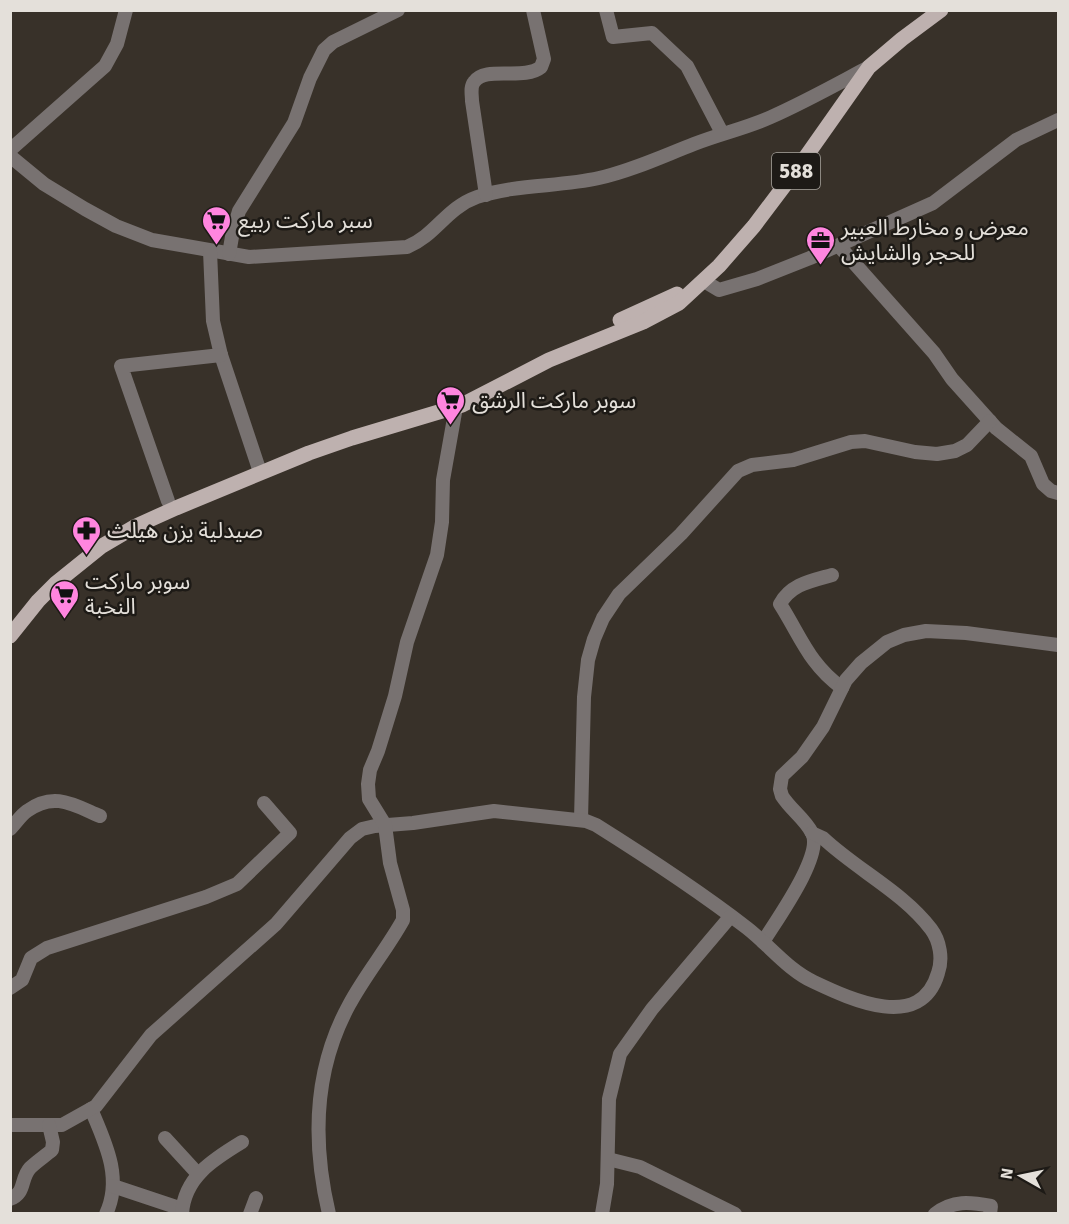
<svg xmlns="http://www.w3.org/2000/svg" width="1069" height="1224" viewBox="0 0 1069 1224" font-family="Signika,'Noto Sans Arabic',sans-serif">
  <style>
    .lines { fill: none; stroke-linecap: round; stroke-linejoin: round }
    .minor { stroke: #787271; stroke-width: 14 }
    .major { stroke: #beb1af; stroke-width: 15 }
    .labels { text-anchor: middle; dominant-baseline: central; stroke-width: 5; stroke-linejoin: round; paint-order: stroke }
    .shield { fill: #1d1a16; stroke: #a8a59f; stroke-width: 1.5 }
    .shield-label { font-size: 21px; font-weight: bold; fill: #e4e0da }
    .poi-label { font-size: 22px; fill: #e4e0da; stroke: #1d1a16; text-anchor: start }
  </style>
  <rect width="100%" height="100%" fill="#383129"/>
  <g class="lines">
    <!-- minor -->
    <g class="minor">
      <polyline points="606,10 613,37 652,33 687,66 722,133"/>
      <polyline points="10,150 105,66 117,44 126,10"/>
      <path d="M10 156 44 184 85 209 116 226 152 240 249 257 407 247C436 235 446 208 477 197 516 184 559 187 599 178 631 171 663 156 694 144 719 134 747 128 771 117 805 102 837 84 869 67"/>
      <path d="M486 195 472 101C472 95 470 87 474 82 485 65 524 81 541 67L544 59 533 10"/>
      <polyline points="839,246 934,353 952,379 996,428 1031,456 1043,484 1051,491 1058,493"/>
      <polyline points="210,251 213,321 221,355 260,472"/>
      <polyline points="229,254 233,231 239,211 294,123 310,78 324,50 333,42 398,10"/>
      <polyline points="704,281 719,290 757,279 810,258 933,203 1016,140 1058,120"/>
      <polyline points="168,501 121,366 221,355"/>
      <path d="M832 575C811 581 791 584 780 604 801 637 809 664 842 688"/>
      <polyline points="581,820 584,697 588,660 594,639 603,618 619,594 681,534 738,471 752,465 793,460 851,442 865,441 915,452 937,454 955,451 967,445 990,421"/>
      <path d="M10 829C16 823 21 815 27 811 54 791 74 805 100 816"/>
      <path d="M763 942C775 922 824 855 812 833 805 819 791 810 782 796L780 789 782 776 802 757 823 727 846 680 861 663 887 642 904 635 926 631 966 633 1058 645"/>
      <polyline points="10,988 22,980 31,958 47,948 206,897 237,884 290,833 264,803"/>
      <path d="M91 1109C105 1142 123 1178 106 1214"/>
      <path d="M10 1125H62L96 1106 151 1035 276 924 350 838 362 829 375 826 413 823 494 811 586 821 596 825C647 857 699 891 747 928 770 946 788 970 814 982 852 1000 921 1032 938 973 943 959 940 941 931 929 903 892 857 870 823 838L812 833"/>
      <polyline points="165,1138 198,1174"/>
      <polyline points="608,1159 640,1167 735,1214"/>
      <polyline points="113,1186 182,1209"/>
      <path d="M10 1199C26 1193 20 1179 30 1168 36 1162 45 1156 52 1150L53 1142 49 1125"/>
      <path d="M182 1214C184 1177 214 1159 242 1142"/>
      <polyline points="250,1214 256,1198"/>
      <path d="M329 1214C312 1142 313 1071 349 1005 365 975 387 949 403 920V910L390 863 385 825 369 799 368 784 370 770 378 751 395 696 407 642 437 555 442 522 443 480 456 407 453 397"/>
      <polyline points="602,1214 607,1184 609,1099 620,1054 652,1009 730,917"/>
      <path d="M935 1214C953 1200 970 1202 991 1206L990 1214"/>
    </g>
    <!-- major -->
    <g class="major">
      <polyline points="620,320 677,294"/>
      <polyline points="10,636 38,601 56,583 102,546 136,526 176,508 309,453 352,438 462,405 549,360 643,322 679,303 719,266 754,226 800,165 869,67 902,39 941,10"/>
    </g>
  </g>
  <!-- icons -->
  <defs>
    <symbol id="supermarket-pin" viewBox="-11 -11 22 30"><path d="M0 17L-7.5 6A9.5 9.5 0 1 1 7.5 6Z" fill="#ff85df" stroke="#1d1a16"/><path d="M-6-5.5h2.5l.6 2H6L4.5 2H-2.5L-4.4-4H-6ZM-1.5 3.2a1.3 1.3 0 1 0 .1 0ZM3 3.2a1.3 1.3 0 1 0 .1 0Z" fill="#111"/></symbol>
    <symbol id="office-pin" viewBox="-11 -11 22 30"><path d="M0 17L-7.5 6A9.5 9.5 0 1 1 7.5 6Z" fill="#ff85df" stroke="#1d1a16"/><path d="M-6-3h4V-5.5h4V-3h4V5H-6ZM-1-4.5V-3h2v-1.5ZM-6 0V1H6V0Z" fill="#111"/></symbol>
    <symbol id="pharmacy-pin" viewBox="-11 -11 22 30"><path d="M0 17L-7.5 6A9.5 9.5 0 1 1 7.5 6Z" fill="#ff85df" stroke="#1d1a16"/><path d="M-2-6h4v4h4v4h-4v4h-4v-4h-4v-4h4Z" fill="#111"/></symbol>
  </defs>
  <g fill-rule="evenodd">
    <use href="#supermarket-pin" x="200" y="204" width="33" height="45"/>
    <use href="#office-pin" x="804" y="224" width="33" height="45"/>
    <use href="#supermarket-pin" x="434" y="384" width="33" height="45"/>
    <use href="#pharmacy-pin" x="70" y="514" width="33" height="45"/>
    <use href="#supermarket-pin" x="48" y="578" width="33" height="45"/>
  </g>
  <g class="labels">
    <!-- shield labels -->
    <rect class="shield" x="772" y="153" width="48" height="36" rx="4.5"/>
    <g class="shield-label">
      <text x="796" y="171">588</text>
    </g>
    <!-- poi labels -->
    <g class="poi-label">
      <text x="238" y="220">سبر ماركت ربيع</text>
      <text x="841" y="227">معرض و مخارط العبير<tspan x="841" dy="25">للحجر والشايش</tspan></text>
      <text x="472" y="400">سوبر ماركت الرشق</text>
      <text x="107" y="530">صيدلية يزن هيلث</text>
      <text x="85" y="581">سوبر ماركت<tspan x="85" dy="25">النخبة</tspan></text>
    </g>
  </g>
  <!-- border -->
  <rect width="1069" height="1224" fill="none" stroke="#e4e0da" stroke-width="24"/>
  <!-- north arrow -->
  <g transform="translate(1021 1176) rotate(279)" stroke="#1d1a16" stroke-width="4.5" paint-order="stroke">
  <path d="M0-4.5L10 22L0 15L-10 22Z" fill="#e4e0da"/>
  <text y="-9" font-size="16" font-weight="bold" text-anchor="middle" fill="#e4e0da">N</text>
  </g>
</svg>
